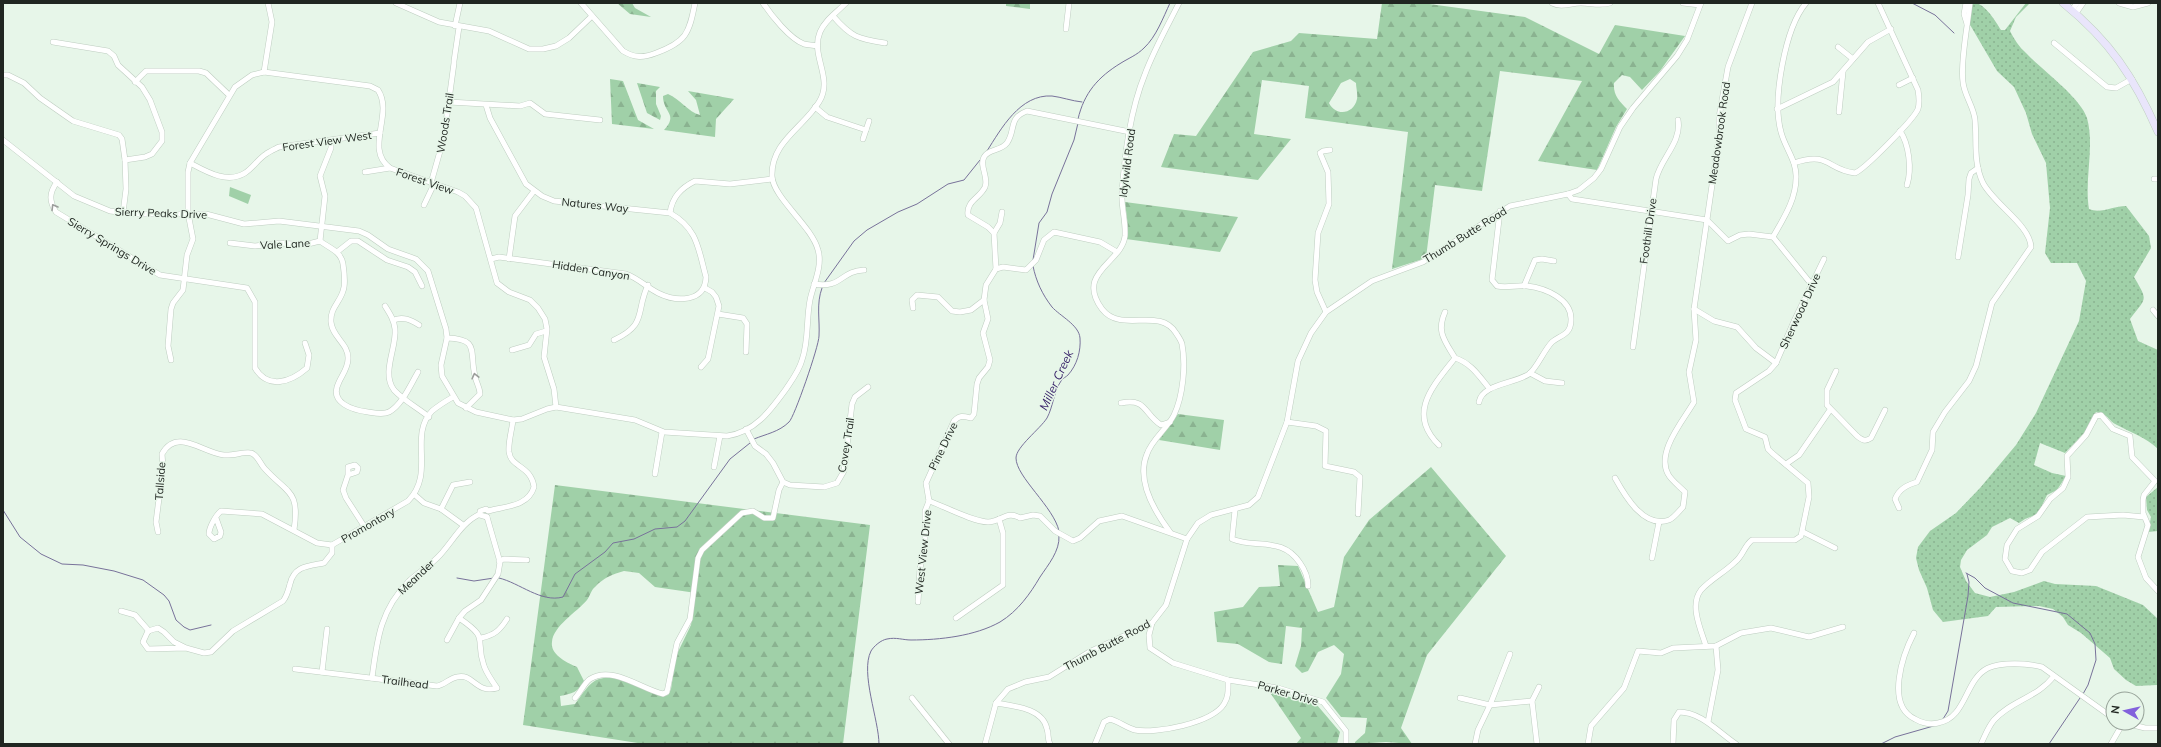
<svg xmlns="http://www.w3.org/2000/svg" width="2161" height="747" viewBox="0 0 2161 747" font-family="Mulish,sans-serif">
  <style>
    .grass { fill: url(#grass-dots) }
    .forest { fill: url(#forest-firs); fill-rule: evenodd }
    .pitch { fill: #a0d0a8 }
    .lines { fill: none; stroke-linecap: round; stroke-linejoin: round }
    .stream { stroke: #78729a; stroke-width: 1 }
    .street-casing { stroke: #becdc0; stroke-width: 6 }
    .secondary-casing { stroke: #becdc0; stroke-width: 8 }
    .street { stroke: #fff; stroke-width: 5 }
    .secondary { stroke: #e9e5fb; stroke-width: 7 }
    .oneway { stroke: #9b9d9b }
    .labels { text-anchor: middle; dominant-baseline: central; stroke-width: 3; stroke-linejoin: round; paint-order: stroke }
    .street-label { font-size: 11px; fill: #202621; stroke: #e7f6e9 }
    .water-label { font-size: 12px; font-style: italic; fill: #39246a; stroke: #e7f6e9 }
  </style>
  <defs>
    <pattern id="grass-dots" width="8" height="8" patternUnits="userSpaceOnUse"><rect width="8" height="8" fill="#a0d0a8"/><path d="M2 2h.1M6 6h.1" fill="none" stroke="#8ab290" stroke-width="1.8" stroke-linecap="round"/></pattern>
    <pattern id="forest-firs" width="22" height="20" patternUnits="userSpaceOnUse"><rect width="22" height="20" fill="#a0d0a8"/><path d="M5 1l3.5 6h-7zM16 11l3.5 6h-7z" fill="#8ab290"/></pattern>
  </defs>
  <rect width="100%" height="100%" fill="#e7f6e9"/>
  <!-- grass -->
  <g class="grass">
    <path d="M1974 3C1985 3 1996 22 2001 30H2005L2026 3H2030L2016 17 2010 31C2014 39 2019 47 2026 53 2041 69 2081 98 2087 118 2095 147 2084 179 2089 209 2101 214 2113 206 2126 206L2149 236 2151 248 2134 277C2148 301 2147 297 2130 319L2138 341 2158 350V449C2145 437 2132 433 2117 425 2107 420 2111 416 2096 412L2084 433 2065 453 2040 443 2034 465 2052 473 2066 476 2057 490 2047 495 2038 514 2025 519 2019 523 2010 518 1992 527 1987 535 1967 550 1961 560 1960 567 1966 581 1975 593 1990 597 2014 592 2044 581 2055 584 2096 586 2143 605 2158 619 2157 685 2136 686 2126 680 2114 669 2110 658 2081 633 2068 625 2063 617 2053 609 2039 606 1996 607 1988 616 1943 622 1933 610 1927 588 1919 570 1916 558 1918 547 1930 531 1956 513 1980 488 2016 445 2036 413 2079 321 2086 281 2077 263H2051L2045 253 2050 208 2046 163 2032 134 2026 113 2014 87 1997 71 1969 23 1970 8Z"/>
    <polygon points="2158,487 2158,531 2148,532 2151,517 2147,510 2146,497"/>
  </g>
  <!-- forest -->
  <g class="forest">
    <polygon points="617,3 632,3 635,8 651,17 630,14"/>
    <polygon points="1006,3 1030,3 1030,9 1006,6"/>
    <path d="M1382 3H1422L1525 17 1599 54 1615 25 1685 36 1660 71 1642 90 1630 77 1622 75 1614 83C1613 95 1619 101 1627 109L1616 127 1597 170 1538 161 1582 81 1500 71 1482 191 1435 185 1426 258 1392 269 1408 132 1305 118 1309 86 1262 80 1254 134 1291 139 1258 180 1161 167 1174 134 1196 136 1253 52 1291 41 1299 33 1377 39ZM1350 79 1356 83C1356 88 1358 94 1357 99 1354 114 1336 117 1329 103L1341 83Z"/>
    <polygon points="610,79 623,81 638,120 654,129 612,124"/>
    <polygon points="637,83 660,87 656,91 656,104 661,116 660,120 647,113"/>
    <path d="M688 91 734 99 716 119 715 137 664 130C679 114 663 113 663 96L668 94C680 99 688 112 700 115L696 100Z"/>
    <polygon points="1125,202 1238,217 1220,252 1126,239 1128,227"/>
    <polygon points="1178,414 1224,420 1220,450 1159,440"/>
    <polygon points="1431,467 1506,556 1427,655 1401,728 1412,744 1386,742 1355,744 1355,742 1365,733 1367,718 1341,717 1326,698 1341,674 1344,654 1334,645 1318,652 1308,671 1302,673 1295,666 1301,646 1302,628 1286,626 1282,664 1269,662 1238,644 1217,642 1214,612 1243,607 1259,587 1280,586 1278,565 1298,566 1318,612 1334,607 1344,557 1369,520"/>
    <path d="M555 485 870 525 843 744H644L523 725ZM624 571 639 573 655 587 696 593 691 625 676 656 671 689 668 695 662 696C644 689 619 673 599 679 589 682 581 696 575 704L561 706 560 696C571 694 579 692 584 681L577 667C568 663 550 655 552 642 553 626 577 612 587 600 590 596 591 590 595 587 603 578 613 574 624 571Z"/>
    <polygon points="1269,691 1317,705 1340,732 1337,744 1296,744 1301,738"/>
  </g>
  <!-- pitch -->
  <polygon class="pitch" points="230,187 251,195 248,204 229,196"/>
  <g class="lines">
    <!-- stream -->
    <g class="stream">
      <polyline points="1912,3 1935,15 1954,33"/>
      <path d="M1078 119C1084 93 1098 77 1121 63 1129 58 1137 55 1144 48 1156 37 1163 18 1170 3"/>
      <path d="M987 151C1001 129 1020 94 1052 96 1061 97 1072 101 1082 102"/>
      <polyline points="1033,260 1039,223 1047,212 1052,194 1074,140 1078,123"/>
      <path d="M1033 266C1036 281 1042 294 1052 307 1060 316 1079 325 1080 338 1081 351 1077 365 1068 375 1066 377 1063 378 1061 381 1054 391 1053 407 1047 418 1040 429 1016 447 1016 458 1016 477 1054 507 1059 531"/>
      <polyline points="824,283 854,241 867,230 898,212 917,204 948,184 964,180 980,160"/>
      <path d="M754 439C766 434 779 432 789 422 794 418 819 346 819 336 820 320 816 304 822 288"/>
      <polyline points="3,510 20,537 41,554 62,564 83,565 114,571 143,580 164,595 169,601 176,620 184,627 190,630 211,625"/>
      <polyline points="1966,573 1975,578 1985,588 2013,603 2067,614 2090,633 2095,644 2096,660 2088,685 2083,694"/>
      <polyline points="457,578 474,581 494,578"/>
      <path d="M499 578C520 583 541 603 563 597L575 574 605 552 613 543 634 539 655 529 677 527 685 521 730 459 750 443"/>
      <polyline points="1943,719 1948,711 1968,596 1969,582 1967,574"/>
      <path d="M879 744C879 720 860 673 871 651 874 646 881 640 887 639 896 637 903 640 911 640 940 640 975 636 1000 622 1018 611 1030 594 1040 577 1048 565 1060 551 1059 536"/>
      <polyline points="1881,744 1895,737 1937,725"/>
      <polyline points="2049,744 2080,698"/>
    </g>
    <defs>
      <g id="street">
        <polyline points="396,3 439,22 489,31 529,49 543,49 556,46 569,38 592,16"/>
        <path d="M581 3 623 51C635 58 643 58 656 53 686 42 689 34 695 3"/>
        <path d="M763 3C771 15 790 39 804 44 808 45 813 45 817 46"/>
        <path d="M1552 3C1562 8 1570 3 1581 3 1591 3 1600 6 1610 3"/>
        <polyline points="1683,3 1700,5"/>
        <polyline points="1966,3 1964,14 1967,24"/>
        <polyline points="2119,3 2133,7 2148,3"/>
        <polyline points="2072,10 2077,3"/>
        <polyline points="2076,13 2083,3"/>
        <path d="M833 16C851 37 858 39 885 43"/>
        <polyline points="455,26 460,3"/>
        <polyline points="1066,29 1069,3"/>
        <polyline points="53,42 108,51 114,56 118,65 142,87 150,100 162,132 162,141 152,154 145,157 125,160 126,189 123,213"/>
        <polyline points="2054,43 2107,87 2116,88 2132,79"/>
        <polyline points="1838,47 1853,59"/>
        <polyline points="454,61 459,27"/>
        <polyline points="264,72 272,22 268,3"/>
        <polyline points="3,75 8,75 24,83 40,98 73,121 119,135 122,139 125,160"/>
        <polyline points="135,82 146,71 199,71 206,73 229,95"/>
        <polyline points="1899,85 1913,78"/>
        <polyline points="449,102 520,106 530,103 545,114 600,120"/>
        <path d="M486 105 490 118 526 184 542 196 554 201 670 213C698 229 698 248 706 277 705 303 676 302 658 293 646 287 638 278 626 274L499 257 491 259"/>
        <polyline points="815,107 827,117 866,130"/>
        <polyline points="1777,109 1833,82 1868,42 1891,29"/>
        <polyline points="1839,112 1843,72"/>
        <path d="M1900 131C1909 144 1912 169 1907 185"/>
        <polyline points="863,139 869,121"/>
        <path d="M3 140 74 196 110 211 136 214H206L244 224 279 221 359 231 368 235 388 249 416 259 428 271 446 329 447 338 441 365 442 376 458 403 476 412 513 420 522 419 547 409 556 407 635 420 664 432 727 436C755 432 770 411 786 389 792 380 799 371 802 360 809 341 806 320 810 300 813 285 823 266 818 250 812 226 773 198 772 176 771 142 803 128 819 102 834 78 810 56 820 32 825 20 837 12 846 3"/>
        <path d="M190 163C207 172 227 184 245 173 253 168 258 159 266 154 270 151 275 149 279 147L380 133"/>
        <path d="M1794 163C1830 151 1827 170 1855 173 1865 169 1914 119 1918 109 1920 102 1919 96 1918 90L1878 3"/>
        <polyline points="365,172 390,168"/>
        <polyline points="2154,179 2158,179"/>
        <path d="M57 182C49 193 49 201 56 212L160 275 247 288 255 302V368C268 390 291 382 307 368L309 355 305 343"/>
        <polyline points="431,183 444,137 454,63"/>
        <polyline points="1568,194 1572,199 1579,200 1707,220 1728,241 1740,235 1749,234 1773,237"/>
        <polyline points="424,205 434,184"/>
        <path d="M670 213C672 197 681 188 695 181L730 184 772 179"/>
        <path d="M994 233 988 227 968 215C966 201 980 198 985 187 989 177 979 166 984 157 988 149 1001 151 1007 143 1016 130 1008 118 1027 111L1130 132"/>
        <path d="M1773 237C1783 219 1796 200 1796 178 1797 161 1785 148 1781 132 1772 100 1785 28 1806 3"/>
        <polyline points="1773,237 1812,285"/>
        <polyline points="320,241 325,196 320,176 331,148 331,141"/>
        <path d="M230 243 255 246 280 243 304 245 320 241C329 248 341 251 343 264 344 271 346 284 343 291 340 302 330 308 331 322 332 337 349 344 348 359 348 368 342 375 339 382 328 403 353 410 368 412 375 413 383 415 389 412 402 405 411 384 418 372"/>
        <polyline points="337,252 351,241 358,241 387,260 408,267 415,272 422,286"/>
        <polyline points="1958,257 1968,195 1969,179 1971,173 1978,168"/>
        <polyline points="509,259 515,216 534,191"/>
        <polyline points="996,269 994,233 1000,223 1002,212"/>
        <path d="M814 284C842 289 840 271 864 270"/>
        <polyline points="1524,286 1535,260 1542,259 1554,261"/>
        <path d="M385 306C390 314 394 320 395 329 397 347 381 373 394 390 403 400 418 408 429 417"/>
        <polyline points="913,308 912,300 917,295 938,297 952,311 960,312 971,310 984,300"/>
        <path d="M1694 309 1714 321 1737 327 1756 348 1776 363 1769 371 1736 393 1735 400 1746 429 1765 437 1768 449 1772 453 1808 483 1809 497 1801 536 1795 540H1752C1744 546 1743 556 1735 562 1725 572 1711 579 1701 590 1689 605 1701 630 1706 646"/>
        <polyline points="2153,310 2158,316"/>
        <polyline points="1326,312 1317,292 1315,280 1318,233 1329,204 1328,172 1320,153 1323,151 1330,150"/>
        <path d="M1445 312C1436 332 1445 341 1455 358"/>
        <polyline points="718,314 743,318 747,324 746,352"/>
        <path d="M394 320C403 316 411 320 419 325"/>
        <path d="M447 338C480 339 469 351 475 376 476 383 480 387 480 394L466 408"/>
        <path d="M614 340C648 324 635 312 648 285"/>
        <path d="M1633 347 1656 179C1661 158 1682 142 1678 120"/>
        <polyline points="512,350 529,345 536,334 546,331"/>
        <path d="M1455 358C1471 363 1479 376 1489 388"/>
        <path d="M171 360 168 346 171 309 173 303 183 290 187 255 193 239 188 213V172L190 163 235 87 252 75 264 72 370 86 378 90C394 114 364 149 390 168L458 192 465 196 476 208 497 283 509 292 530 300 538 308 545 319 547 329 544 357 554 389 556 407"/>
        <polyline points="1776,363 1795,319 1824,259"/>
        <polyline points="701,367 708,359 719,306 716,297 712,292 705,288"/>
        <path d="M1836 371 1827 390V405L1857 436C1862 440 1865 442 1871 438L1885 410"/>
        <polyline points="1530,373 1545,381 1562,383"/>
        <path d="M1479 402C1482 384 1514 384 1529 374 1537 368 1544 350 1552 342 1557 338 1563 336 1567 332 1570 329 1571 324 1571 320 1572 299 1545 288 1527 286 1517 285 1507 288 1497 286L1492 280 1500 211"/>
        <path d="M1121 403C1147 398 1143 413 1161 425L1170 422"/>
        <polyline points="1287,422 1316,426 1326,431 1325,466 1354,472 1360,477 1358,514"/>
        <polyline points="746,429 755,446 766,454 773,463 783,482 790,485 824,487 837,483 844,471 852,404 855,397 868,387"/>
        <path d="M1439 445C1406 413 1434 385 1455 358"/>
        <polyline points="1786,464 1799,455 1830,410"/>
        <polyline points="714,467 720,436"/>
        <polyline points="655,474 662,432"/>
        <polyline points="348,475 348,467 355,465 358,468 357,472 348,475 343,490 346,498 364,526"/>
        <path d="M1615 478C1625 496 1644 529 1669 520 1674 518 1679 511 1683 507L1685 492C1679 486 1671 480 1668 474 1656 452 1683 421 1694 402L1689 372 1696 340 1694 309 1719 137V117L1728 67 1752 3"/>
        <polyline points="415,495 424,503 441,509 463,525"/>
        <path d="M929 501 926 483 954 421C960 415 963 416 971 418L974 414 977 384 979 378 988 367 990 360 983 333 988 319 984 300 986 285 996 269 1003 267 1026 270 1036 260 1044 240 1054 232 1100 242 1117 252"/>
        <path d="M929 501C946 507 971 521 988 522 1001 522 1007 510 1020 518L1033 515 1040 516 1055 531 1073 541 1080 538 1099 521 1122 516 1187 539"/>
        <path d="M1899 508 1895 499C1899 489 1907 485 1917 482L1932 450 1933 432 1945 412 1969 381 1976 366 1992 303 2031 247C2030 225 1994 204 1983 183 1973 162 1977 141 1975 120 1974 107 1964 95 1963 82 1960 62 1968 24 1970 3"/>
        <polyline points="441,509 453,485 470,482"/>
        <path d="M1235 510 1232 539C1257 549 1282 536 1300 563 1305 570 1308 577 1308 586"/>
        <path d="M487 517 480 515V511L486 509 488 511C505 506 528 507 534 487 531 465 511 468 509 452 508 442 512 430 513 420"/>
        <polyline points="2144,517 2123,515 2087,517 2042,552 2030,570 2022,573 2012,571 2005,559 2007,545 2017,529 2038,516 2050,499 2063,488 2068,477 2067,456 2086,435 2096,416 2101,415 2113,429 2130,436 2132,457 2155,481 2144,495 2143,500 2143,513 2148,525 2138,557 2146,578 2158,591"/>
        <path d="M216 518 221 532 220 536 214 539 209 534C209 527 216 515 221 511L262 514 317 543 332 545 408 501C436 473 408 436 432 411 438 406 446 401 453 397"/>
        <path d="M158 532 156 522 163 467 162 454C177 427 203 453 224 455 233 456 246 451 251 453 258 455 260 464 265 469 288 494 300 490 294 530"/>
        <path d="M1170 532C1155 512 1136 480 1147 454 1152 439 1167 429 1174 415 1183 396 1186 365 1182 344 1181 340 1178 336 1176 333 1159 306 1121 334 1102 309 1075 272 1122 263 1125 236 1126 221 1121 207 1122 192 1125 153 1130 111 1145 74 1154 50 1167 27 1179 3"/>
        <polyline points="1803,532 1835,548"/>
        <polyline points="1652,558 1659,522"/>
        <polyline points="499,561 504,559 527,560"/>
        <polyline points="918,602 920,568 925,547 925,511 929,501"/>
        <polyline points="121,611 135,615 149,631"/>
        <polyline points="956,618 1003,585 1003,533 999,519"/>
        <polyline points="1152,623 1149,635 1150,648 1173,663 1228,680 1278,688 1323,702 1346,731 1346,744"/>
        <path d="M1914 633C1903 654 1885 705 1915 719 1922 723 1930 725 1938 723 1967 718 1964 680 1988 668 2002 662 2027 663 2042 667L2113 718"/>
        <path d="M481 638C495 635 500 630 507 619"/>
        <polyline points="447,640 459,618 465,611 481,600 498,574 500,562 487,517"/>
        <path d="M186 648 148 649 143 642 148 631 158 628 164 632 174 642 186 648 204 653 211 652 233 631 283 601C287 596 288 591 290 584 294 566 308 566 324 563L332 553V545"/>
        <path d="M295 669 437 686C444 685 450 678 457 677 474 673 475 694 497 688 492 681 487 674 484 666 474 637 491 640 459 618"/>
        <polyline points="322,672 327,629"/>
        <path d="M372 678C377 640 380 610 409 581 419 572 431 565 440 555 453 541 462 522 480 514"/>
        <path d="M575 698C581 692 584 683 590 679 612 665 641 689 663 694L667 692 677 643 690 619 698 558 702 550 742 513 753 511 764 518H773L779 490 783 482"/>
        <polyline points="912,698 949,744"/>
        <polyline points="1460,698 1490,705 1532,701"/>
        <path d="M996 703C1013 706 1043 708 1047 729 1049 735 1047 738 1050 744"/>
        <polyline points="1708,722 1718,670 1716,646"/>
        <polyline points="2125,723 2145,728 2158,728"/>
        <polyline points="985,744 996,703 1008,689 1025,682 1049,677 1089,652 1152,623 1166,605 1187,539 1198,523 1211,515 1249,505 1258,497 1287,422 1298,361 1311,333 1326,312 1372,281 1423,262 1510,206 1568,194 1579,190 1594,178 1601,169 1620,127 1633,108 1677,56 1687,40 1701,3"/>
        <path d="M1095 744 1104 722 1110 719C1118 721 1127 728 1135 730 1156 734 1212 723 1224 704 1229 696 1228 689 1228 680"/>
        <polyline points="1475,744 1478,730 1490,705 1510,654"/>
        <polyline points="1537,744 1532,701 1539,687"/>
        <polyline points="1588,744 1591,726 1624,688 1638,651 1661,653 1673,648 1716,646 1741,633 1771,628 1809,637 1843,627"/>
        <path d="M1673 744 1674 720 1679 712C1701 712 1718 732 1736 744"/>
        <path d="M1981 744C1985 736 1988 727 1994 720 2012 700 2037 698 2054 676"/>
        <polyline points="2111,744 2123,723"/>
      </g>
      <path id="secondary" d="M2063 3C2110 41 2134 77 2158 132"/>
    </defs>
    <!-- street casing -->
    <use href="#street" class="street-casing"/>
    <!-- secondary casing -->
    <use href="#secondary" class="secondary-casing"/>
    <!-- street -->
    <use href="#street" class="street"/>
    <!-- secondary -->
    <use href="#secondary" class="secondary"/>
  </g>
  <!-- one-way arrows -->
  <defs><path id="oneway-chevron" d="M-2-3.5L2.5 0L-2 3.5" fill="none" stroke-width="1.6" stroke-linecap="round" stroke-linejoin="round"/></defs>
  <g class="oneway">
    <use href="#oneway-chevron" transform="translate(54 207) rotate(-121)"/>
    <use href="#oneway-chevron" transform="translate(475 376) rotate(-104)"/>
  </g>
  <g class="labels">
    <!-- street labels -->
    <g class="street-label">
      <text transform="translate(445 123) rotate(-81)">Woods Trail</text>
      <text transform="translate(1719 133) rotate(-82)">Meadowbrook Road</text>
      <text transform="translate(327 141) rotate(-8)">Forest View West</text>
      <text transform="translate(1127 163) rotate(-83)">Idylwild Road</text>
      <text transform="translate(425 181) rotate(19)">Forest View</text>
      <text transform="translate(595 205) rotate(6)">Natures Way</text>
      <text transform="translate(161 213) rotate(2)">Sierry Peaks Drive</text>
      <text transform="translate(1648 231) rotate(-82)">Foothill Drive</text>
      <text transform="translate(1465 235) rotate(-32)">Thumb Butte Road</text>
      <text transform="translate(285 244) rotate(-3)">Vale Lane</text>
      <text transform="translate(112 246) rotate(31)">Sierry Springs Drive</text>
      <text transform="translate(591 270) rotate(9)">Hidden Canyon</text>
      <text transform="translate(1800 311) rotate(-65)">Sherwood Drive</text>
      <text transform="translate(846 445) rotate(-81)">Covey Trail</text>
      <text transform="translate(943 446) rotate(-64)">Pine Drive</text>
      <text transform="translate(160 481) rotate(-86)">Tallside</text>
      <text transform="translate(368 525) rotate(-30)">Promontory</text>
      <text transform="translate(923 552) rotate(-84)">West View Drive</text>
      <text transform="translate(416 577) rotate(-43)">Meander</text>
      <text transform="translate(1107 645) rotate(-28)">Thumb Butte Road</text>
      <text transform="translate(405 682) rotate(7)">Trailhead</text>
      <text transform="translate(1288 693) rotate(16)">Parker Drive</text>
    </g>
    <!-- water labels -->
    <g class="water-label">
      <text transform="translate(1056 380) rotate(-65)">Miller Creek</text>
    </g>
  </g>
  <!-- border -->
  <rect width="2161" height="747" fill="none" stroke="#202621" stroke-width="8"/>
  <!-- north arrow -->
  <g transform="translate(2125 711) rotate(278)"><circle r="19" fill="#e7f6e9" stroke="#97a399"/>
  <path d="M0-3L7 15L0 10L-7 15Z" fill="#8261dc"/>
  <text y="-6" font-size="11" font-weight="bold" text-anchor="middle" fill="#202621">N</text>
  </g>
</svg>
